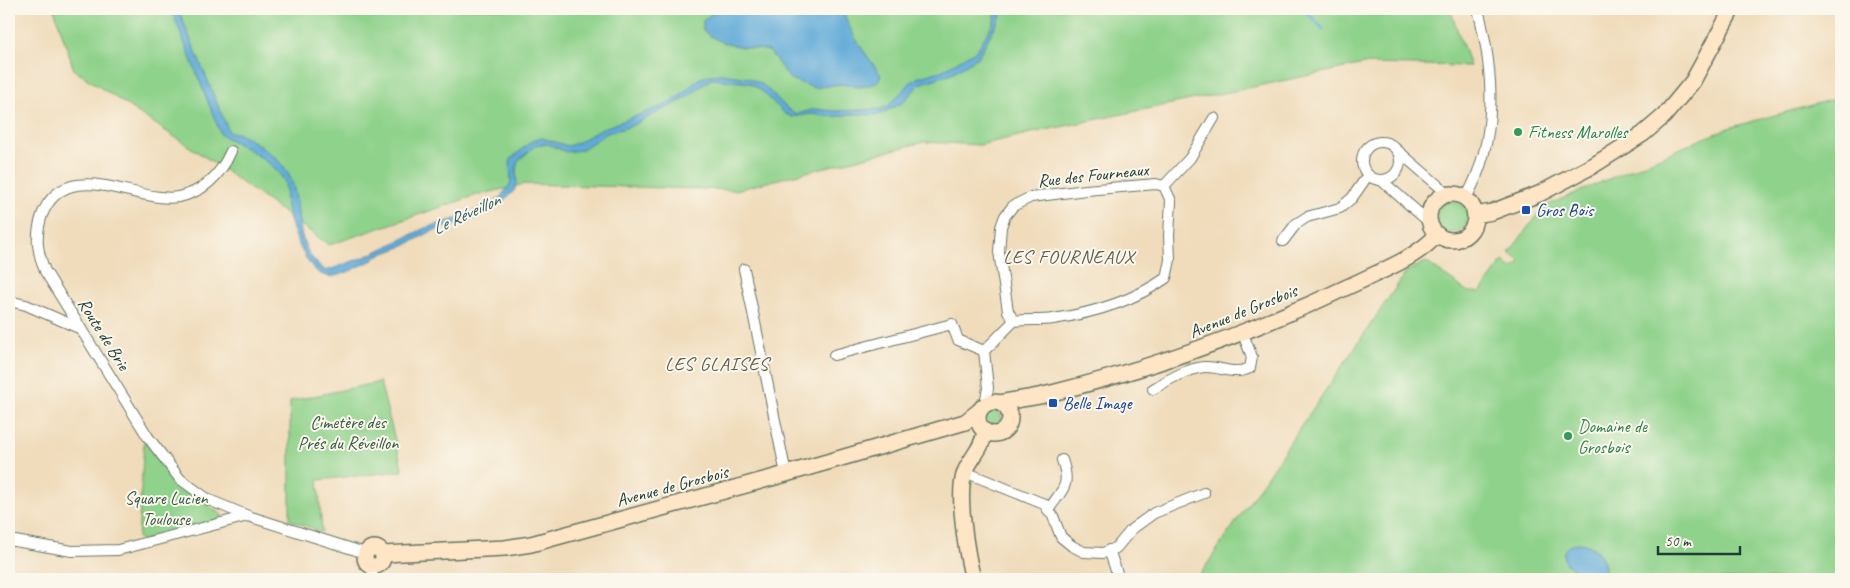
<svg xmlns="http://www.w3.org/2000/svg" width="1850" height="588" viewBox="0 0 1850 588" font-family="Caveat,sans-serif">
  <style>
    .green { fill: #8fd28b; stroke: #578860 }
    .water { fill: #60aad8; stroke: #407486 }
    .lines { fill: none; stroke-linecap: round; stroke-linejoin: round }
    .stream { stroke: #60aad8; stroke-width: 3 }
    .street-casing { stroke: #687563; stroke-width: 12 }
    .secondary-casing { stroke: #687563; stroke-width: 18 }
    .street { stroke: #fff; stroke-width: 10 }
    .secondary { stroke: #fde5c5; stroke-width: 15 }
    .leisure-dot { fill: #2e9e5b; stroke: #fbf7ec; stroke-width: 2 }
    .transit-dot { fill: #1a4fb4; stroke: #fbf7ec; stroke-width: 2 }
    .labels { text-anchor: middle; dominant-baseline: central; stroke-width: 4; stroke-linejoin: round; paint-order: stroke }
    .leisure-label { font-size: 18px; fill: #27864d; stroke: #fbf7ec; text-anchor: start }
    .street-label { font-size: 18px; fill: #1f3d34; stroke: #fbf7ec }
    .transit-label { font-size: 18px; fill: #164399; stroke: #fbf7ec; text-anchor: start }
    .park-label { font-size: 18px; fill: #355b45; stroke: #fbf7ec }
    .water-label { font-size: 19px; font-style: italic; fill: #325e65; stroke: #fbf7ec }
    .neighbourhood-label { font-size: 19px; letter-spacing: 1px; fill: #605e4f; stroke: #fbf7ec }
  </style>
  <rect width="100%" height="100%" fill="#fbf7ec"/>
  <filter id="ink" filterUnits="userSpaceOnUse"><feTurbulence type="fractalNoise" baseFrequency=".02" numOctaves="2"/><feDisplacementMap in="SourceGraphic" scale="10" xChannelSelector="R" yChannelSelector="G"/><feConvolveMatrix kernelMatrix="1 2 1 2 8 2 1 2 1" color-interpolation-filters="sRGB"/></filter>
  <filter id="wash" filterUnits="userSpaceOnUse"><feTurbulence type="fractalNoise" baseFrequency=".0096" numOctaves="4" result="noise"/><feDisplacementMap in="SourceGraphic" scale="20" xChannelSelector="R" yChannelSelector="G"/><feGaussianBlur stdDeviation="1.12" result="paint"/><feColorMatrix in="noise" values="0 0 0 0 0 0 0 0 0 0 0 0 0 0 0 0 0 1.4 0 .05"/><feComposite in="paint" operator="in"/></filter>
  <g filter="url(#wash)">
    <rect width="100%" height="100%" fill="#f0dcbb"/>
    <!-- green -->
    <g class="green">
      <polygon points="54,9 1450,9 1470,66 1364,64 1031,133 980,145 924,142 736,190 525,184 474,196 329,245 220,167 74,70"/>
      <polygon points="1841,97 1841,579 1197,579 1407,271 1426,262 1468,292 1480,292 1503,261 1513,269 1520,261 1509,253 1543,207 1728,128"/>
      <circle cx="1452" cy="217" r="16"/>
      <polygon points="380,382 403,471 318,480 322,532 290,520 290,401"/>
      <circle cx="994" cy="419" r="8"/>
      <polygon points="144,441 179,486 222,515 223,518 142,541 138,538"/>
    </g>
    <!-- water -->
    <g class="water">
      <path d="M171 9H178L229 132C238 132 249 138 257 144 266 150 276 157 283 166 308 196 286 244 326 271L367 256 425 228 456 219 499 199 511 183 510 162 512 158 533 140 542 138 568 146 577 143 601 129 663 106 680 96 698 79 709 75 722 74 749 78 763 85 789 110 796 114 816 109 834 111 881 109 888 106 911 82 919 77 941 71 977 50 993 24 997 9H1003L1000 18 978 57 952 73 920 84 902 103 878 115 851 114 834 117 812 114 792 117 784 113 763 92 750 83 711 79 686 98 629 127 607 133 581 150 566 152 548 144 536 145 518 161 516 171 517 183 514 191 502 203 467 222 432 231 404 246 376 256 373 260C361 265 339 279 326 276 304 271 289 221 286 202 285 195 287 185 283 179 270 159 242 146 221 135Z"/>
      <path d="M717 9H843C849 34 866 54 881 75L877 83 859 87 840 84 815 88 790 79 769 51C747 47 720 47 703 30V21Z"/>
      <path d="M1580 543C1597 545 1609 562 1604 579H1586L1583 574 1566 564C1559 551 1567 544 1580 543Z"/>
    </g>
    <g class="lines">
      <!-- stream -->
      <polyline class="stream" points="1304,9 1323,29"/>
    </g>
  </g>
  <g filter="url(#ink)">
    <g class="lines">
      <defs>
        <g id="street">
          <circle cx="1381" cy="161" r="19"/>
          <polyline points="1397,150 1448,194"/>
          <path d="M231 151C221 174 204 192 178 197 137 204 66 154 42 215 35 236 37 251 45 271L148 437 180 479 209 500 248 516 365 553"/>
          <polyline points="1381,180 1429,222"/>
          <polyline points="1164,186 1190,158 1214,118"/>
          <path d="M1466 198C1499 139 1494 72 1478 9"/>
          <polyline points="1283,241 1296,224 1307,217 1340,208 1352,198 1368,175"/>
          <polyline points="744,269 786,474"/>
          <polyline points="9,301 26,305 81,329"/>
          <polyline points="834,355 952,324 958,340 984,351"/>
          <path d="M1153 389C1168 380 1186 369 1204 367 1220 366 1234 376 1250 368L1252 357 1243 334"/>
          <path d="M985 404 988 388 984 351 1014 321C1027 319 1040 321 1053 319 1094 313 1132 302 1166 278L1170 260 1169 235 1171 201 1164 186 1156 184 1086 190 1031 197 1013 206 1005 216 1001 227 999 252 1008 311 1014 321"/>
          <polyline points="965,472 1044,504 1053,516 1061,537 1072,546 1084,552 1103,553 1116,548 1132,529 1154,513 1204,493"/>
          <path d="M1048 510C1063 489 1071 486 1062 460"/>
          <polyline points="9,540 72,551 118,550 248,516"/>
          <polyline points="1109,550 1119,579"/>
          <polyline points="372,579 373,566"/>
        </g>
        <g id="secondary">
          <circle cx="1452" cy="217" r="23"/>
          <polyline points="1475,215 1492,212 1539,194 1594,165 1643,134 1664,116 1693,81 1732,9"/>
          <circle cx="994" cy="418" r="16"/>
          <path d="M1000 403C1017 399 1035 398 1052 393 1157 367 1258 330 1356 283 1383 270 1416 258 1437 235"/>
          <circle cx="374" cy="557" r="9"/>
          <polyline points="383,554 505,548 531,544 786,474 965,422 979,411"/>
          <path d="M973 579C967 556 956 494 965 472 971 457 983 448 985 431"/>
        </g>
      </defs>
      <!-- street casing -->
      <use href="#street" class="street-casing"/>
      <!-- secondary casing -->
      <use href="#secondary" class="secondary-casing"/>
      <!-- street -->
      <use href="#street" class="street"/>
      <!-- secondary -->
      <use href="#secondary" class="secondary"/>
    </g>
  </g>
  <!-- markers -->
  <g class="leisure-dot">
    <circle cx="1518" cy="132" r="5"/>
    <circle cx="1568" cy="436" r="5"/>
  </g>
  <g class="transit-dot">
    <rect x="1521" y="205" width="10" height="10" rx="2.5"/>
    <rect x="1048" y="398" width="10" height="10" rx="2.5"/>
  </g>
  <g class="labels">
    <!-- leisure labels -->
    <g class="leisure-label">
      <text x="1528" y="132">Fitness Marolles</text>
      <text x="1578" y="426">Domaine de<tspan x="1578" dy="21">Grosbois</tspan></text>
    </g>
    <!-- street labels -->
    <g class="street-label">
      <text transform="translate(1093 175) rotate(-6)">Rue des Fourneaux</text>
      <text transform="translate(1243 311) rotate(-22)">Avenue de Grosbois</text>
      <text transform="translate(104 334) rotate(58)">Route de Brie</text>
      <text transform="translate(672 486) rotate(-15)">Avenue de Grosbois</text>
    </g>
    <!-- transit labels -->
    <g class="transit-label">
      <text x="1536" y="210">Gros Bois</text>
      <text x="1063" y="403">Belle Image</text>
    </g>
    <!-- park labels -->
    <g class="park-label">
      <text x="348" y="422">Cimetère des<tspan x="348" dy="21">Prés du Réveillon</tspan></text>
      <text x="166" y="498">Square Lucien<tspan x="166" dy="21">Toulouse</tspan></text>
    </g>
    <!-- water labels -->
    <g class="water-label">
      <text transform="translate(466 214) rotate(-25)">Le Réveillon</text>
    </g>
    <!-- neighbourhood labels -->
    <g class="neighbourhood-label">
      <text x="1069" y="257">LES FOURNEAUX</text>
      <text x="717" y="364">LES GLAISES</text>
    </g>
  </g>
  <!-- margin -->
  <rect width="1850" height="588" fill="none" stroke="#fbf7ec" stroke-width="30"/>
  <!-- scale -->
  <path d="M1658 546v8h82v-8" fill="none" stroke="#1f3d34" stroke-width="2.5"/>
  <text x="1665" y="546" font-size="15" fill="#1f3d34" stroke="#fbf7ec" stroke-width="4" paint-order="stroke">50 m</text>
</svg>
